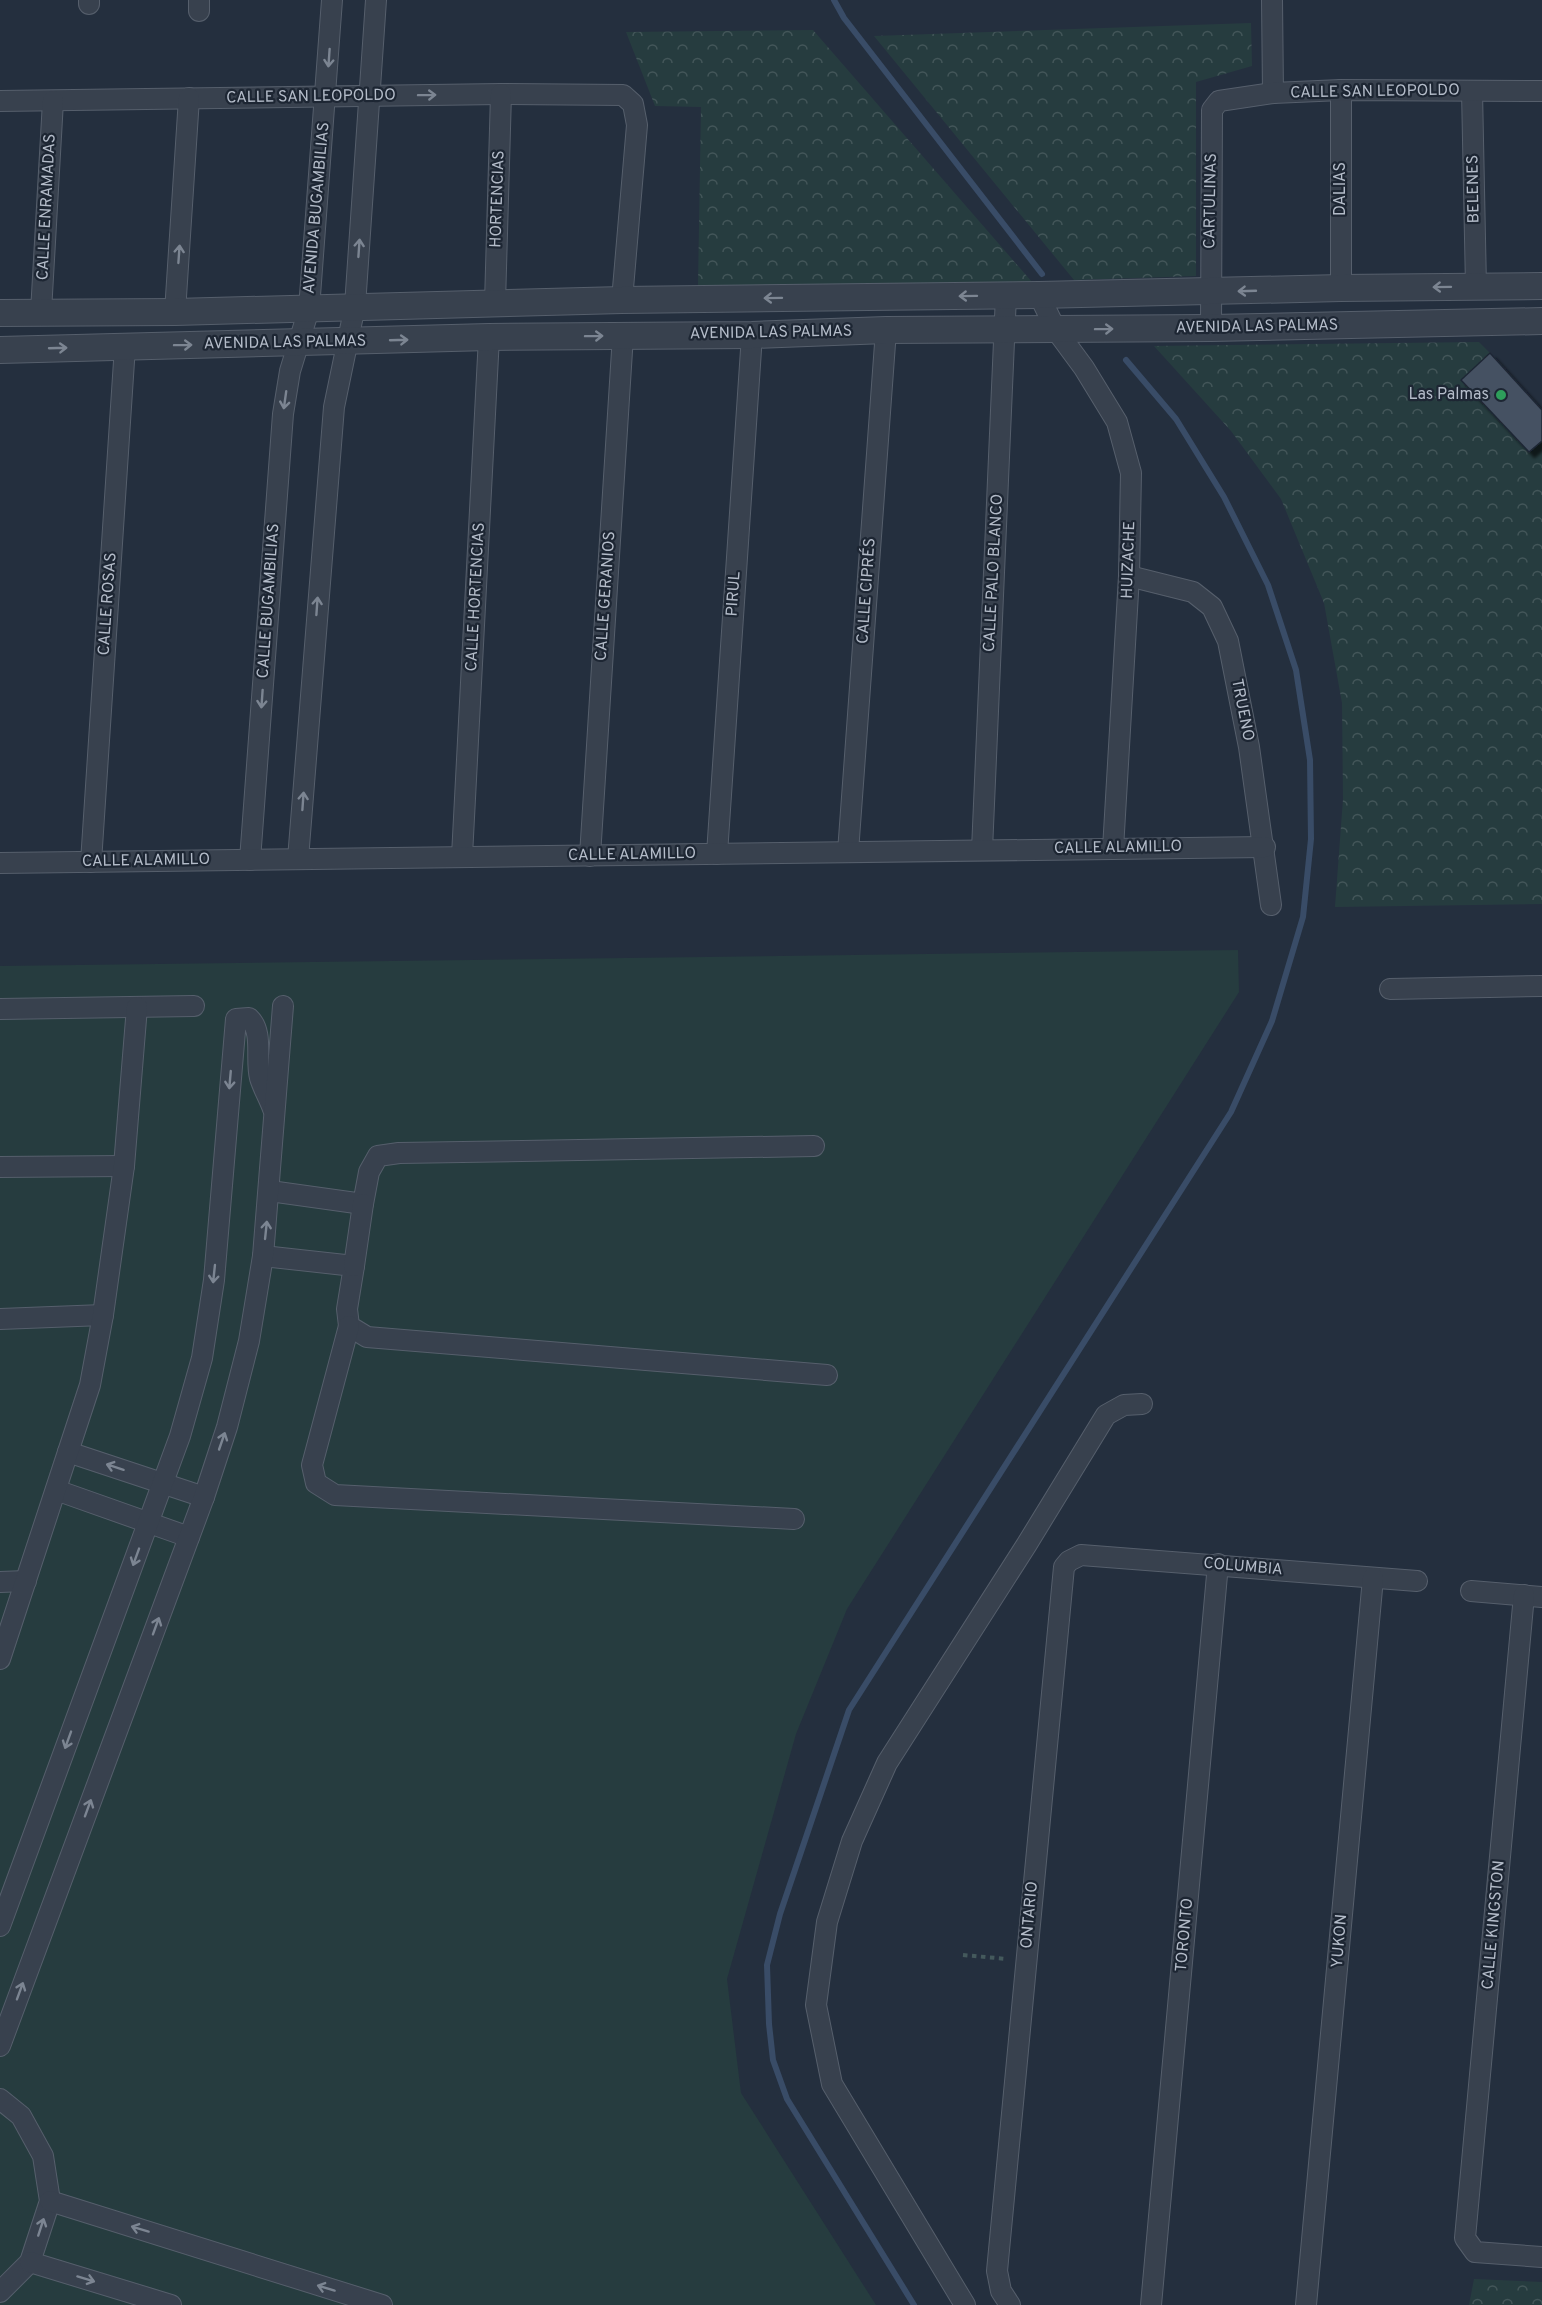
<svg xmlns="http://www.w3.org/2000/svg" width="1542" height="2305" viewBox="0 0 1542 2305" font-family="Overpass,sans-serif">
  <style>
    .grass { fill: #263c3f }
    .forest { fill: url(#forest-crowns) }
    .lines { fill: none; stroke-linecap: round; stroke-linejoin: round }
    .stream { stroke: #394c67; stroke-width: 6 }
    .building { fill: #455162; stroke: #1f2835; stroke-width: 1.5; filter: url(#shadow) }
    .minor-casing { stroke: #565f6c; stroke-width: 22 }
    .tertiary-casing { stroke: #565f6c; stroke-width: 28 }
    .path { stroke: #44595c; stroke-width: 4; stroke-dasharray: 4.5 4.5; stroke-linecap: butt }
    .minor { stroke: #38414e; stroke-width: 20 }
    .tertiary { stroke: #38414e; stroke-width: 26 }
    .oneway { stroke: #7c8592 }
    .leisure-dot { fill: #2e9e5b; stroke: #1d2633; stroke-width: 2 }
    .labels { text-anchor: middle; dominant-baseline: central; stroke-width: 4.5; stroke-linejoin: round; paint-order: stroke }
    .street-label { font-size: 16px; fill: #b4bcc9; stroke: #1d2633 }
    .poi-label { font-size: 16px; fill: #b4bcc9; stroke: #1d2633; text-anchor: end }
  </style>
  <defs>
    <pattern id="forest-crowns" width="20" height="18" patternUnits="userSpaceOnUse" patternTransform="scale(1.5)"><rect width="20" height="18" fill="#263c3f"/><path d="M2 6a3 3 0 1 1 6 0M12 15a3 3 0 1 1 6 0" fill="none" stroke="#435659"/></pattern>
    <filter id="shadow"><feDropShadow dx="5.5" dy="5.5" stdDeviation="1.5" flood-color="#0009"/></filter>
  </defs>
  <rect width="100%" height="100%" fill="#242f3e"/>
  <!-- grass -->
  <polygon class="grass" points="1238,950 1239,992 847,1609 796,1734 727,1979 741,2093 876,2305 0,2305 0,966"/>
  <!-- forest -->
  <g class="forest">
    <polygon points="1251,23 1252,66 1196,82 1196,276 1074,280 874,36"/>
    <polygon points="813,30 1032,282 698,286 701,107 655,106 626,32"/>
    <polygon points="1479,342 1490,353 1461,380 1529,452 1542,441 1542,904 1335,907 1343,799 1342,703 1324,603 1281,499 1231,431 1154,346"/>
    <polygon points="1474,2279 1542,2282 1542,2305 1469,2305"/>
  </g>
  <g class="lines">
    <!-- stream -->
    <g class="stream">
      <polyline points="834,0 844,18 1042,274"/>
      <polyline points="914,2305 787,2099 773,2060 769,2024 767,1965 780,1914 849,1710 1231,1112 1272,1021 1303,917 1311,839 1310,760 1296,670 1268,585 1224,497 1176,419 1126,360"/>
    </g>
  </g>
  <!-- building -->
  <polygon class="building" points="1490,353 1542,410 1542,441 1529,452 1461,380"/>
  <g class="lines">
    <defs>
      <g id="minor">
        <polyline points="1272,0 1273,93"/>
        <polyline points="89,4 89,0"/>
        <polyline points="199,11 199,0"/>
        <polyline points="1341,90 1341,288"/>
        <polyline points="1472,91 1476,287"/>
        <polyline points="0,101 501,94 623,95 633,104 637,125 622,300"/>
        <polyline points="1039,295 1056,330 1084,368 1117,422 1131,473 1129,576 1113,849"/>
        <polyline points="495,303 501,94"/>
        <polyline points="41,312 53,101"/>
        <polyline points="175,312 189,98"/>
        <polyline points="1211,328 1212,110 1219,101 1273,93 1341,90 1542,91"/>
        <polyline points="1129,576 1193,592 1212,607 1228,641 1249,747 1271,905"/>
        <polyline points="982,850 1006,295"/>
        <polyline points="848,852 886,330"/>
        <polyline points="717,854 752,335"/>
        <polyline points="462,856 489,337"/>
        <polyline points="590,856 623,335"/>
        <polyline points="298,859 334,407 355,306 376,0"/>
        <polyline points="250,860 283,414 290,371 309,309 332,0"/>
        <polyline points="91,862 125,346"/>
        <polyline points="0,863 1265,847"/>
        <polyline points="1390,989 1542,986"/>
        <polyline points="0,1009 194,1006"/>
        <polyline points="0,1167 124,1166"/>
        <polyline points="270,1191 363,1204 369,1172 378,1156 399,1153 814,1146"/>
        <polyline points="263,1256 354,1266 347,1309 349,1326 367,1337 827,1375"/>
        <polyline points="354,1266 363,1204"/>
        <polyline points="0,1319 103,1315"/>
        <polyline points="349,1326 312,1465 316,1483 335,1495 794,1519"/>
        <polyline points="68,1452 204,1497"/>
        <polyline points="56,1490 189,1537"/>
        <polyline points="0,1582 26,1581"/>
        <polyline points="1471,1591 1542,1597"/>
        <polyline points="1524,1595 1465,2238 1475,2252 1542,2257"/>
        <polyline points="0,1659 90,1385 103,1315 124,1166 137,1007"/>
        <path d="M0 1926 180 1436 202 1358 214 1280 236 1019 249 1018C264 1032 255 1059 260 1078 263 1088 269 1098 273 1109"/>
        <polyline points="0,2046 204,1497 227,1427 249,1341 263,1256 283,1006"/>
        <polyline points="0,2099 21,2116 43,2156 50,2201 30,2262 0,2292"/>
        <polyline points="50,2201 382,2305"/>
        <polyline points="30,2262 171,2305"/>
        <polyline points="965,2305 832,2084 816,2005 827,1922 852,1841 887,1763 1027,1544 1106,1415 1124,1405 1142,1404"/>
        <polyline points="1010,2305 1001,2291 997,2271 1064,1567 1069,1561 1081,1555 1417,1581"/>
        <polyline points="1151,2305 1218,1564"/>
        <polyline points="1306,2305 1373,1578"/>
      </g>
      <g id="tertiary">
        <polyline points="0,313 175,312 622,300 1039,295 1341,288 1542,286"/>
        <polyline points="0,350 489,337 752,335 886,330 1211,328 1542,321"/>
      </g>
    </defs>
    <!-- minor casing -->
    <use href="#minor" class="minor-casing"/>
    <!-- tertiary casing -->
    <use href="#tertiary" class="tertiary-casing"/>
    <!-- path -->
    <polyline class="path" points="963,1955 1007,1959"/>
    <!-- minor -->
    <use href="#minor" class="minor"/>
    <!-- tertiary -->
    <use href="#tertiary" class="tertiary"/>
  </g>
  <!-- one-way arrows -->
  <defs><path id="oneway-shaft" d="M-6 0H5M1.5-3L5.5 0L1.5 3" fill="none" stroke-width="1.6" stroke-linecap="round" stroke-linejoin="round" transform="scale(1.5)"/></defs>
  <g class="oneway">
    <use href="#oneway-shaft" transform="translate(329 58) rotate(94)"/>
    <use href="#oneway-shaft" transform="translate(427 95) rotate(-1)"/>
    <use href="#oneway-shaft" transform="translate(359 248) rotate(-86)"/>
    <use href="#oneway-shaft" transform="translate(179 254) rotate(-86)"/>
    <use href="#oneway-shaft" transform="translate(1442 287) rotate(179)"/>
    <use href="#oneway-shaft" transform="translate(1247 291) rotate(178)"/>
    <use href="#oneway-shaft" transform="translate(968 296) rotate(179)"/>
    <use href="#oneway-shaft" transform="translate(773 298) rotate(179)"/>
    <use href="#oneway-shaft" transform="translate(1104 329) rotate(-1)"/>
    <use href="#oneway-shaft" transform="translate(594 336) rotate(-1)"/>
    <use href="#oneway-shaft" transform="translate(399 340) rotate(-2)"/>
    <use href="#oneway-shaft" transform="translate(183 345) rotate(-1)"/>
    <use href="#oneway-shaft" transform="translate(58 348) rotate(-2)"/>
    <use href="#oneway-shaft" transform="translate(285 400) rotate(98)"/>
    <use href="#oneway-shaft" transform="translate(317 606) rotate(-86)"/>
    <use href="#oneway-shaft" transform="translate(262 699) rotate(94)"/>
    <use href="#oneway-shaft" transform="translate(303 801) rotate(-86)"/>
    <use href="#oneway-shaft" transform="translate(230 1080) rotate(95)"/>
    <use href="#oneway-shaft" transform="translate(266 1230) rotate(-84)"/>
    <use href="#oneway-shaft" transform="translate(214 1274) rotate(96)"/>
    <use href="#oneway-shaft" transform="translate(222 1441) rotate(-71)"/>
    <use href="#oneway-shaft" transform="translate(115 1467) rotate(-162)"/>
    <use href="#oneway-shaft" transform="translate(136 1557) rotate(110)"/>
    <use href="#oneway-shaft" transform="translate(156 1626) rotate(-70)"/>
    <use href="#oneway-shaft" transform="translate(68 1740) rotate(110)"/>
    <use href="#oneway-shaft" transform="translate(88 1808) rotate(-70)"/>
    <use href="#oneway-shaft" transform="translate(20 1991) rotate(-70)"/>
    <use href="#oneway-shaft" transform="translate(41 2227) rotate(-72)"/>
    <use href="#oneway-shaft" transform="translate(140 2229) rotate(-163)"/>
    <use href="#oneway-shaft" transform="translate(86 2279) rotate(17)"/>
    <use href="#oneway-shaft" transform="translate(326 2288) rotate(-163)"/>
  </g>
  <!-- markers -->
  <circle class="leisure-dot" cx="1501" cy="395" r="6"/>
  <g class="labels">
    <!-- street labels -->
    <g class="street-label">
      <text transform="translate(1375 92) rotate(-1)">CALLE SAN LEOPOLDO</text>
      <text transform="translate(311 97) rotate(-1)">CALLE SAN LEOPOLDO</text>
      <text transform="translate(1341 189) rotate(-90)">DALIAS</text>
      <text transform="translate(1474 189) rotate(-91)">BELENES</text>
      <text transform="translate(498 199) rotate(-88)">HORTENCIAS</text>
      <text transform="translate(1211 201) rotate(-89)">CARTULINAS</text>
      <text transform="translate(47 207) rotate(-87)">CALLE ENRAMADAS</text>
      <text transform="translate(317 208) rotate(-85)">AVENIDA BUGAMBILIAS</text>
      <text transform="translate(1257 327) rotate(-1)">AVENIDA LAS PALMAS</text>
      <text transform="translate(771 333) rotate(-1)">AVENIDA LAS PALMAS</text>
      <text transform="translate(285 343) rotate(-1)">AVENIDA LAS PALMAS</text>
      <text transform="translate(1129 560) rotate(-88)">HUIZACHE</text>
      <text transform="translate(994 573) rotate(-87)">CALLE PALO BLANCO</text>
      <text transform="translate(867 591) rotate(-86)">CALLE CIPRÉS</text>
      <text transform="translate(734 594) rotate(-86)">PIRUL</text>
      <text transform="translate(606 596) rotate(-86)">CALLE GERANIOS</text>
      <text transform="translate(476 597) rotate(-87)">CALLE HORTENCIAS</text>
      <text transform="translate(269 601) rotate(-86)">CALLE BUGAMBILIAS</text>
      <text transform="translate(108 604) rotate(-86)">CALLE ROSAS</text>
      <text transform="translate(1242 710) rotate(79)">TRUENO</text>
      <text transform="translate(1118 848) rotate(-1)">CALLE ALAMILLO</text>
      <text transform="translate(632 855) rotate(-1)">CALLE ALAMILLO</text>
      <text transform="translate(146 861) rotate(-1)">CALLE ALAMILLO</text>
      <text transform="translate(1243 1567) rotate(5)">COLUMBIA</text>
      <text transform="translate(1030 1915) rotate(-85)">ONTARIO</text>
      <text transform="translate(1494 1925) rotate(-85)">CALLE KINGSTON</text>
      <text transform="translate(1185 1935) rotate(-85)">TORONTO</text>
      <text transform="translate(1340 1941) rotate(-85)">YUKON</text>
    </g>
    <!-- poi labels -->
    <g class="poi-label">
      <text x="1489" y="395">Las Palmas</text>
    </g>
  </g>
</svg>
